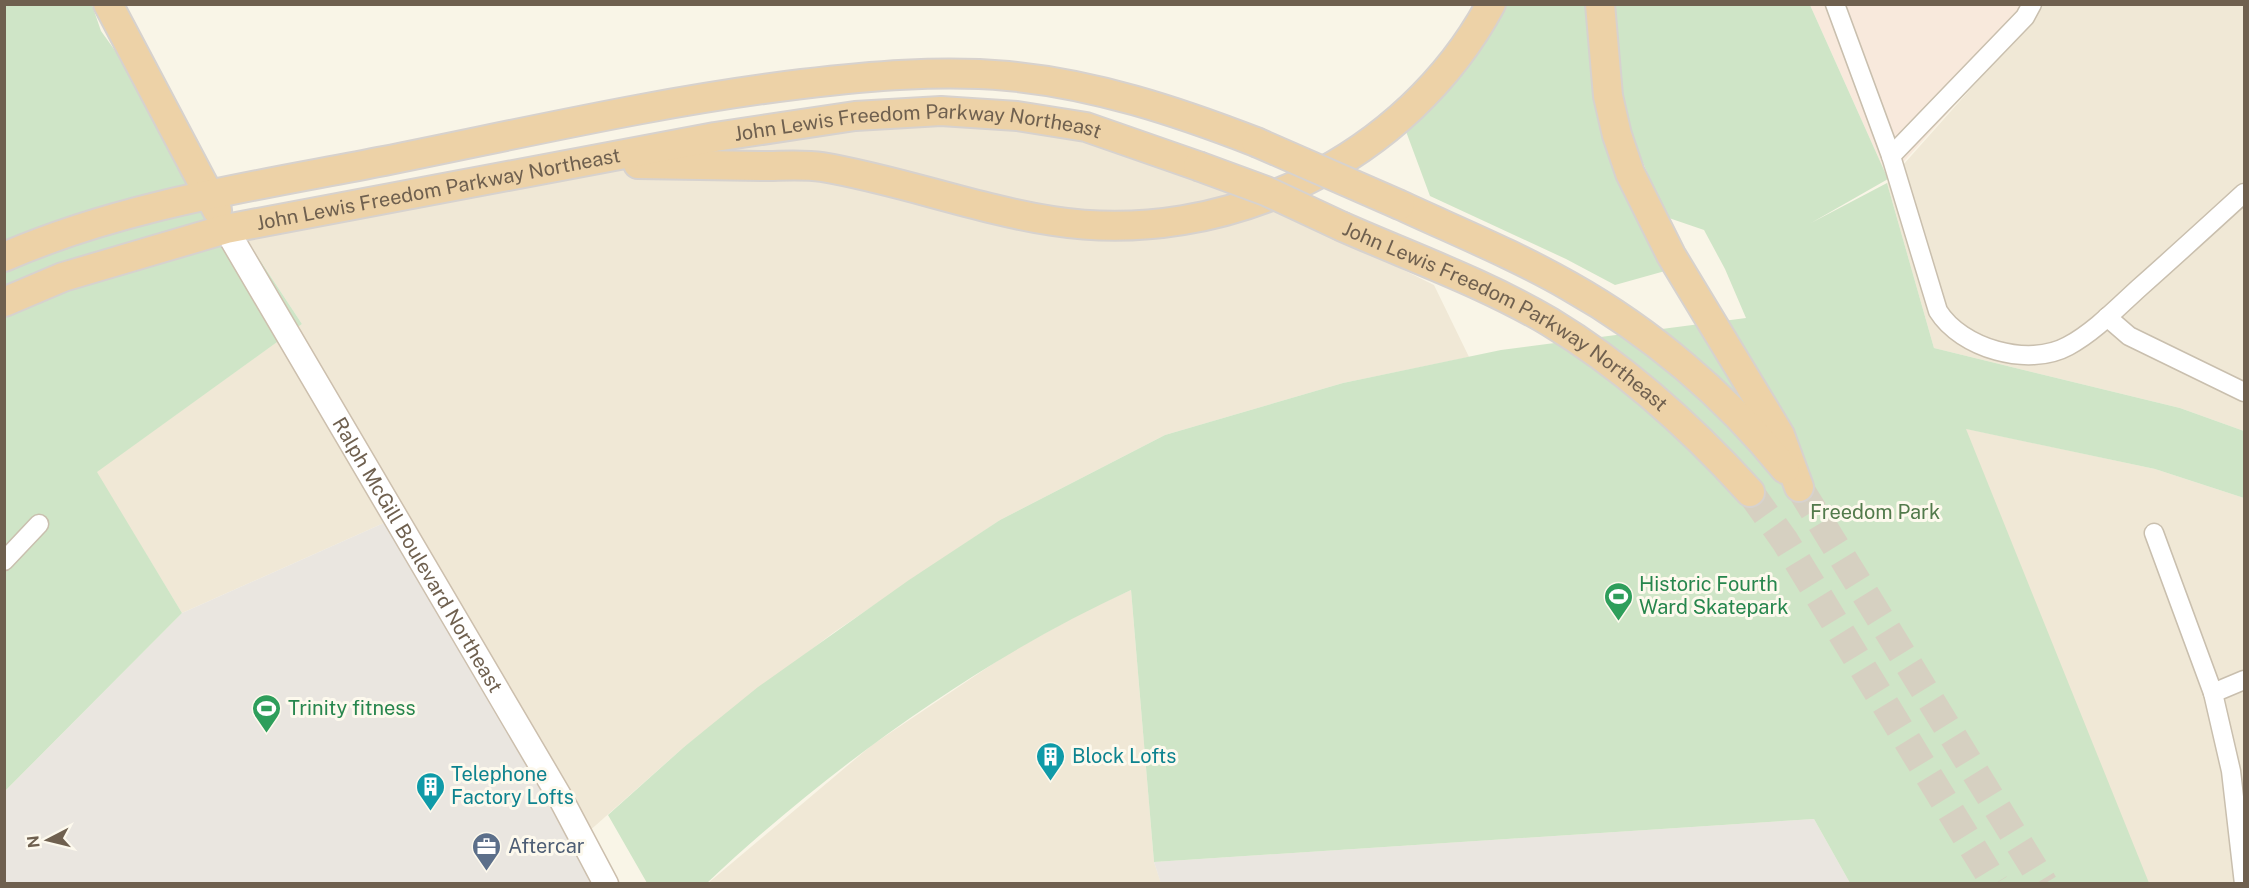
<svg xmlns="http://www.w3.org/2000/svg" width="2249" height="888" viewBox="0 0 2249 888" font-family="'Public Sans',sans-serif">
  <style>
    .residential { fill: #f0e8d6 }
    .commercial { fill: #f8e9dc }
    .industrial { fill: #eae6e0 }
    .green { fill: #cfe5c7 }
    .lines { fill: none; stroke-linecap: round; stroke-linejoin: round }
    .trunk-tunnel { stroke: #d6d0c1; stroke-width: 28; stroke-dasharray: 28 14; stroke-linecap: butt }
    .minor-casing { stroke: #c9bfae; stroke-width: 21 }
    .secondary-casing { stroke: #ccbfad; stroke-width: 27 }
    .trunk-casing { stroke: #d7d2ce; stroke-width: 32 }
    .minor { stroke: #fff; stroke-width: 18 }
    .secondary { stroke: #fff; stroke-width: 24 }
    .trunk { stroke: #edd2a7; stroke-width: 28 }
    .trunk-bridge-casing { stroke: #d7d2ce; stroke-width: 32; stroke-linecap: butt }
    .trunk-bridge { stroke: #edd2a7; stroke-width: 28 }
    .labels { text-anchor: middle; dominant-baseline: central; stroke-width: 6; stroke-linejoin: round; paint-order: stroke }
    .street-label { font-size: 20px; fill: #6f604f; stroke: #fdf9ed }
    .park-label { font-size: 20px; fill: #527a4b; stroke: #fdf9ed }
    .leisure-label { font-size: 20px; fill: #27864d; stroke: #fdf9ed; text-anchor: start }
    .culture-label { font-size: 20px; fill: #0d838f; stroke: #fdf9ed; text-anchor: start }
    .service-label { font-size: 20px; fill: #4e5e75; stroke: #fdf9ed; text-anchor: start }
  </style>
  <rect width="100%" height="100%" fill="#f9f5e7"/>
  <!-- residential -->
  <g class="residential">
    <polygon points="2036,5 2244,5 2244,431 2180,408 1934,348 1887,183 2023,30"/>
    <polygon points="911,111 1172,156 1434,285 1469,357 1343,383 1165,435 1000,520 833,633 684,747 578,841 395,518 182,613 96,472 302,324 244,236 625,139"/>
    <polygon points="1939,423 2155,469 2244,498 2244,883 2145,883"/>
    <polygon points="1131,590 1154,862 1161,883 707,884 872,745 1009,653 1087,610"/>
  </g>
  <!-- commercial -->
  <polygon class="commercial" points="1810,5 2036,5 2023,30 1888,179"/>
  <!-- industrial -->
  <g class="industrial">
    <polygon points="395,518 596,884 5,884 5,791 182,613"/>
    <polygon points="1814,819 1850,883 1161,884 1154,862"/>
  </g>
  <!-- green -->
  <g class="green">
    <polygon points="5,5 92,5 101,31 197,165 302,324 97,472 182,613 5,791"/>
    <polygon points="1500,5 1592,5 1609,142 1630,205 1665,271 1615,285 1566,259 1430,196 1404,126"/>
    <path d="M1612 5H1810L1888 179 1811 223 1887 183 1934 348 2180 408 2244 431V498L2155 469 1966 429 2149 883H1850L1814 819 1154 862 1131 590C980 659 828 769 707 883H647L608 815 684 747 758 687 909 580 1000 520 1165 435 1343 383 1501 350 1746 318 1725 269 1704 230 1666 217 1630 132 1616 73Z"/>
  </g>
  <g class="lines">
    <!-- trunk-tunnel -->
    <g class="trunk-tunnel">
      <polyline points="1799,487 2044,884"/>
      <polyline points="1750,492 1785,541 1995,884"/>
    </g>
    <defs>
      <g id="minor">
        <path d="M1835 4 1891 156 1938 311C1961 348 2028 368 2068 346 2094 332 2117 308 2139 288 2174 257 2209 225 2244 193"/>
        <polyline points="1891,156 2025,17 2032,4"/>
        <polyline points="2107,317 2129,336 2244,392"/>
        <polyline points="2154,533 2213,693 2231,771 2244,884"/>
        <polyline points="4,561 39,524"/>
        <polyline points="2213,693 2244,680"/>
      </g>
      <g id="secondary">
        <path id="s1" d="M226 229 561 799 606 884"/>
      </g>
      <g id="trunk">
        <polyline points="108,4 217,210"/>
        <polyline points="1600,4 1608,96 1617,135 1630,173 1671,255 1780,435 1799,487"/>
        <path d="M638 164C679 165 720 165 761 166 781 166 803 164 822 167 900 180 975 209 1053 221 1225 248 1408 159 1491 4"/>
        <path d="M1400 205C1456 231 1515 255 1569 286 1651 332 1726 396 1785 469"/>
        <path id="s2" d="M1343 227C1411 257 1486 284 1550 322 1626 368 1690 426 1750 492"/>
        <path d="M4 257C126 204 256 186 384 161 524 133 661 101 802 84 870 76 939 70 1008 76 1094 84 1176 111 1256 142"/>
        <path id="s3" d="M4 302 63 277 226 229 715 137 855 116 941 111 1017 116 1086 127 1198 166"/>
      </g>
    </defs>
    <!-- minor casing -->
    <use href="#minor" class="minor-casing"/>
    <!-- secondary casing -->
    <use href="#secondary" class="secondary-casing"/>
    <!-- trunk casing -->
    <use href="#trunk" class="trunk-casing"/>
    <!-- minor -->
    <use href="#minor" class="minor"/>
    <!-- secondary -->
    <use href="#secondary" class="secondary"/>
    <!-- trunk -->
    <use href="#trunk" class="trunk"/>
    <defs>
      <g id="trunk-bridge">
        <polyline points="1256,142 1400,205"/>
        <polyline points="1198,166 1266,191 1343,227"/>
      </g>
    </defs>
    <!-- trunk-bridge casing -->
    <use href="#trunk-bridge" class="trunk-bridge-casing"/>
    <!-- trunk-bridge -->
    <use href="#trunk-bridge" class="trunk-bridge"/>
  </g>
  <!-- icons -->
  <defs>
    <symbol id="stadium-pin" viewBox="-11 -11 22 30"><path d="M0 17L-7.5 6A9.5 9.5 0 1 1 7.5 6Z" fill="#2e9e5b" stroke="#fdf9ed"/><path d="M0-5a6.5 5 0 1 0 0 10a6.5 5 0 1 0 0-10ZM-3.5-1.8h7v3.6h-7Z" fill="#fff"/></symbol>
    <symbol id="building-pin" viewBox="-11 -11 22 30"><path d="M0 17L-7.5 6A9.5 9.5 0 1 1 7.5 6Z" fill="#0f9aa8" stroke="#fdf9ed"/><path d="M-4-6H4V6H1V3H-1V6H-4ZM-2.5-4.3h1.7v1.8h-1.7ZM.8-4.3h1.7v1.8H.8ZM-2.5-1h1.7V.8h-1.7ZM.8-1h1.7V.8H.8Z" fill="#fff"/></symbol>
    <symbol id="office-pin" viewBox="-11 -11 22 30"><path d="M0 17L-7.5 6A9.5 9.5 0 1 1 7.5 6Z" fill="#5c6f8a" stroke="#fdf9ed"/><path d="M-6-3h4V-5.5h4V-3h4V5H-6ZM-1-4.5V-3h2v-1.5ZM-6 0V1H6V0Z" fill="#fff"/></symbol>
  </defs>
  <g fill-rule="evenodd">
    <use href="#stadium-pin" x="1602" y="580" width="33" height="45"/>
    <use href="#stadium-pin" x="250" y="692" width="33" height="45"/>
    <use href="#building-pin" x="1034" y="740" width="33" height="45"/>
    <use href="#building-pin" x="414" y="770" width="33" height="45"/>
    <use href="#office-pin" x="470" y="830" width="33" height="45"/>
  </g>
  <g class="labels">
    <!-- street labels -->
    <g class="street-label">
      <text stroke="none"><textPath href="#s3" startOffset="936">John Lewis Freedom Parkway Northeast</textPath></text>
      <text stroke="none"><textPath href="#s3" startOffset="450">John Lewis Freedom Parkway Northeast</textPath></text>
      <text stroke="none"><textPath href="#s2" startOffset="186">John Lewis Freedom Parkway Northeast</textPath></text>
      <text stroke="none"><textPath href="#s1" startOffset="378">Ralph McGill Boulevard Northeast</textPath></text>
    </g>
    <!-- park labels -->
    <g class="park-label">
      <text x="1875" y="512">Freedom Park</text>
    </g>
    <!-- leisure labels -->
    <g class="leisure-label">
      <text x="1639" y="584">Historic Fourth<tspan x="1639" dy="23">Ward Skatepark</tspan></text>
      <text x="288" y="708">Trinity fitness</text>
    </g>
    <!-- culture labels -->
    <g class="culture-label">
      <text x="1072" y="756">Block Lofts</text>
      <text x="451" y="774">Telephone<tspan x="451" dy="23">Factory Lofts</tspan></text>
    </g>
    <!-- service labels -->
    <g class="service-label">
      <text x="508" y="846">Aftercar</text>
    </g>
  </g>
  <!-- border -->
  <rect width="2249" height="888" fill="none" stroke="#6f604f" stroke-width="12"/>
  <!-- north arrow -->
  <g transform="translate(48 840) rotate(263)" stroke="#fdf9ed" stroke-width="4.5" paint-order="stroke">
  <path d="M0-4.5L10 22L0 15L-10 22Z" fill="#6f604f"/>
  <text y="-9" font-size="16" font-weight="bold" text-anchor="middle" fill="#6f604f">N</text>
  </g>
</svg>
